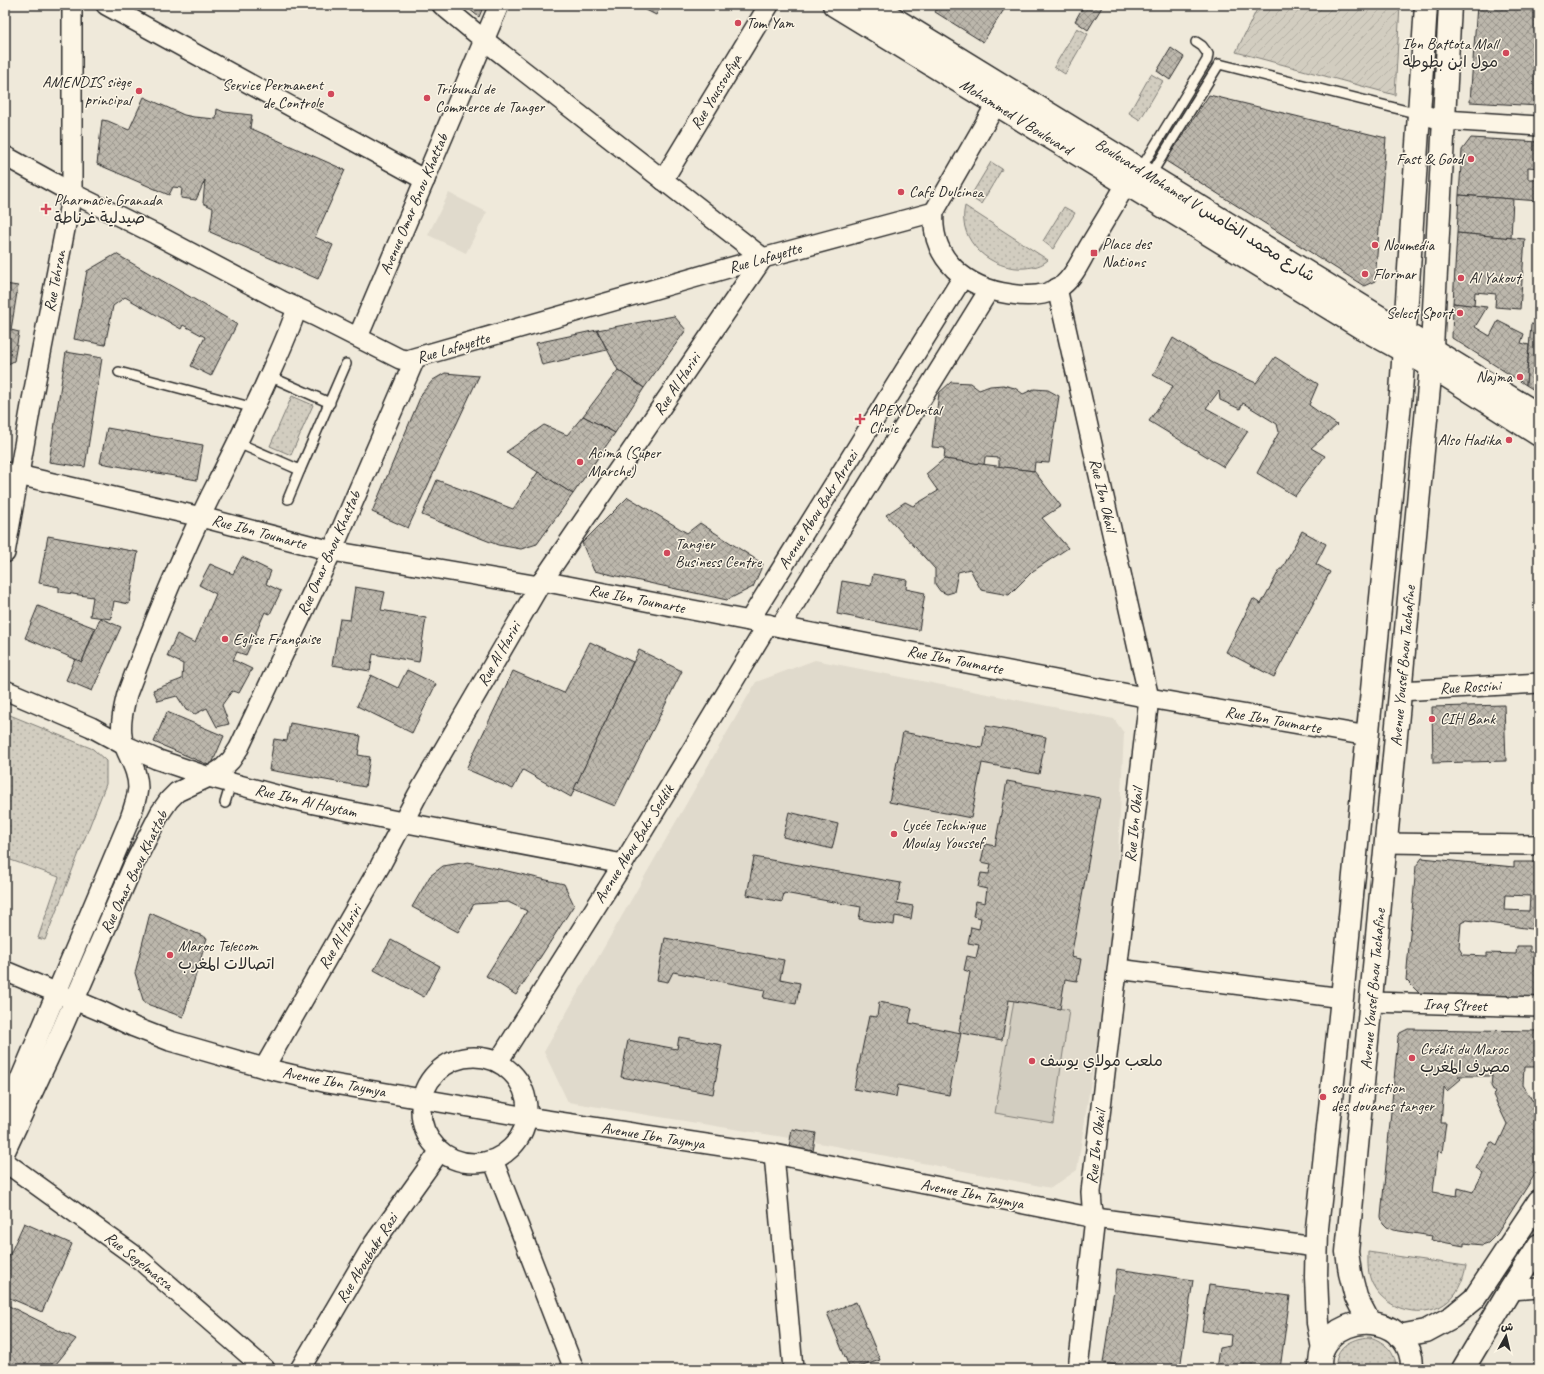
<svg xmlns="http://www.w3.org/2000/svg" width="1544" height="1374" viewBox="0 0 1544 1374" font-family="Caveat,'Playpen Sans Arabic',sans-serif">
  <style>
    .built { fill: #e0dacc }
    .grass { fill: url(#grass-dots); stroke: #7e7c76 }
    .garden { fill: url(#garden-furrows); stroke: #7e7c76 }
    .pitch { fill: #d2cdc0; stroke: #7e7c76 }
    .building { fill: url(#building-cross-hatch); stroke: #2b2b2b; fill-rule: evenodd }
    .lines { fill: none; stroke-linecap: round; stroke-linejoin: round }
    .lane-casing { stroke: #2b2b2b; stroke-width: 12 }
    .street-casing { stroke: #2b2b2b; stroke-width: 22 }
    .secondary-casing { stroke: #2b2b2b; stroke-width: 25 }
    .lane { stroke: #fcf5e5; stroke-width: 9 }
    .street { stroke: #fcf5e5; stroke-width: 19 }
    .secondary { stroke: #fcf5e5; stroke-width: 22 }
    .poi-dot { fill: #d1495b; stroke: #fcf5e5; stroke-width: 1.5 }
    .labels { text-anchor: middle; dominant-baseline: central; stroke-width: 3; stroke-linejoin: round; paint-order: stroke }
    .poi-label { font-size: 16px; fill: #2b2b2b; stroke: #fcf5e5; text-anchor: start }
    .street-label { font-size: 16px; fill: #2b2b2b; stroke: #fcf5e5 }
  </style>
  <defs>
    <pattern id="grass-dots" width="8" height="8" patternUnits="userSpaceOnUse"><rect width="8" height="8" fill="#d2cdc0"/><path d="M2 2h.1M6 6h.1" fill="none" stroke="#b4b0a5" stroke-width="1.8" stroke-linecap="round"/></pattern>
    <pattern id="garden-furrows" width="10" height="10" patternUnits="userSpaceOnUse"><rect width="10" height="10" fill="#d2cdc0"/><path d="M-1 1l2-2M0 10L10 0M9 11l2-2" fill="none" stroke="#b4b0a5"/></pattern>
    <pattern id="building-cross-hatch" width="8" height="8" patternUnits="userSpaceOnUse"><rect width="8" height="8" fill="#bcb7ac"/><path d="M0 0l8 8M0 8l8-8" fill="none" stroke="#99958c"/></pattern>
  </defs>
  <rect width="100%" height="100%" fill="#efe9da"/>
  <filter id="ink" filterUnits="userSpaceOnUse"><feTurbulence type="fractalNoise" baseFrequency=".025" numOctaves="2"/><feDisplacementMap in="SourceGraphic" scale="8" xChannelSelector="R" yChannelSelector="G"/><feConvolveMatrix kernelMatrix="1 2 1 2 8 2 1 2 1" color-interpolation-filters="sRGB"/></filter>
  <g filter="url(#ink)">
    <!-- built -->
    <g class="built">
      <polygon points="449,193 487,212 466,253 428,235"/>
      <polygon points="815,660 1114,719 1124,733 1114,934 1077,1170 1051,1188 814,1142 568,1102 544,1052 756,682"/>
    </g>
    <!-- grass -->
    <g class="grass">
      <polygon points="1077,28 1088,34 1065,74 1054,67"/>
      <polygon points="1151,74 1163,81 1140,120 1129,113"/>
      <polygon points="991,162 1002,169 981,204 970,197"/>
      <path d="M965 206 1048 260C1041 266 1035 267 1025 268 992 271 956 241 965 206Z"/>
      <polygon points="1064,207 1075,213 1053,249 1043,241"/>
      <polygon points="292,396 313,405 291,455 270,446"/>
      <polygon points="5,713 93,749 106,761 106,784 45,940 38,938 59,877 5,858"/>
      <path d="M1368 1252 1466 1266C1464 1276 1461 1285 1455 1294 1434 1322 1388 1314 1373 1285 1367 1274 1368 1263 1368 1252Z"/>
      <path d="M1370 1337C1385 1342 1396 1352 1396 1369H1336C1334 1348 1352 1338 1370 1337Z"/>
    </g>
    <!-- garden -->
    <polygon class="garden" points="1259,5 1400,5 1395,95 1236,52"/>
    <!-- pitch -->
    <polygon class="pitch" points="1014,1000 1069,1010 1053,1123 995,1113"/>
    <!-- building -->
    <g class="building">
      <polygon points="464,5 484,5 479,17"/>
      <polygon points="636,5 661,5 656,15"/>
      <polygon points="939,5 1007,5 983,42 935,12"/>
      <polygon points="1084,5 1100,5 1102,7 1088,30 1075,21"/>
      <polygon points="1477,5 1539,5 1539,106 1470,102"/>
      <polygon points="1171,48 1184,57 1170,80 1157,71"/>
      <polygon points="1209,95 1386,138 1375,281 1364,286 1166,161"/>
      <polygon points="144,97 184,115 194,117 216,119 217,109 224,112 252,115 250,128 345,170 315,237 333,245 318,279 210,232 213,208 203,203 205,180 196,200 181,198 182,188 173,187 169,195 97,164 102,120 108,121 129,130"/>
      <polygon points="1471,138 1539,142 1539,168 1528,167 1528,179 1539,179 1539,201 1459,195 1462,150"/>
      <polygon points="1459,195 1513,199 1511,238 1457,233"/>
      <polygon points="1457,233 1525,239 1520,309 1495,307 1496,294 1475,292 1474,306 1453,303"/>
      <polygon points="116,254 237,324 211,376 191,366 205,337 183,325 181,329 125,297 113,306 105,345 74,339 87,271"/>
      <polygon points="5,284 18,286 11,330 19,332 14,361 6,365 5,368"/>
      <polygon points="1453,303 1487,307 1475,327 1490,336 1498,321 1524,334 1521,343 1529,345 1526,385 1452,338"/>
      <polygon points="674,316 686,330 644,388 618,370 597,330"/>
      <polygon points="1531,324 1539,325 1539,393 1526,385"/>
      <polygon points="597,330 607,350 542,365 536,343"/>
      <polygon points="1173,338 1213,363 1256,383 1275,357 1318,384 1309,405 1337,425 1311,448 1325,456 1295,496 1257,473 1279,432 1277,424 1243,403 1240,409 1220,400 1219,391 1206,408 1248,431 1224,467 1149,421 1173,386 1153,375"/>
      <polygon points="66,352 102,358 85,467 49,462"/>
      <polygon points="618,370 644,388 615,433 583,416"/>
      <polygon points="445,373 479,376 408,528 372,512 422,393 433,380"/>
      <polygon points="951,382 970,383 979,390 990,386 1003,385 1015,388 1023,394 1034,389 1048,390 1059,396 1049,463 1035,462 1034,471 999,467 999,458 985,457 984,465 944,459 945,448 932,447 939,393"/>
      <polygon points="583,416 615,433 573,494 506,452 544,425 567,435"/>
      <polygon points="107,428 203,445 197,480 100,463"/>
      <polygon points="944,459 1034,471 1061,506 1042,518 1068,548 1033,571 1009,595 981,590 970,569 958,572 954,592 947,594 940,591 935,584 935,569 886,515 905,502 913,506 938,491 926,474"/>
      <polygon points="538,472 573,494 537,544 521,549 498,545 422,515 437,480 513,509"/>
      <polygon points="628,497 687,533 700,523 763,564 753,587 727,600 594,571 582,543"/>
      <polygon points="1302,531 1326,544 1316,564 1330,572 1274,677 1226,652 1253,599 1261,604 1280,569 1282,569"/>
      <polygon points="48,536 138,552 129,604 114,601 111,619 90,616 93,597 59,592 59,587 39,583"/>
      <polygon points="242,557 271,571 266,584 281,591 270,614 265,612 246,655 237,652 233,660 252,669 239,693 232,691 222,705 229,724 217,727 207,708 195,714 186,710 177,696 158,701 153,690 182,679 183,664 167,656 177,634 195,643 216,594 199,585 210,564 233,574"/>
      <polygon points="873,574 907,580 906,589 925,593 919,630 837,614 842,581 871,586"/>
      <polygon points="355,587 385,592 381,610 426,618 419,662 373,654 370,671 332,665 340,619 350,620"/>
      <polygon points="38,606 95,628 82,662 25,638"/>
      <polygon points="100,618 121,627 92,691 66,680 75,659 82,662"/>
      <polygon points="590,642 633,662 571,797 523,770 513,789 466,769 513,671 564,693"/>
      <polygon points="639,650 682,671 615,806 574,789"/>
      <polygon points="407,670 436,684 412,733 357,706 371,675 398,688"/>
      <polygon points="1504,705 1506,761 1433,763 1432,707"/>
      <polygon points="167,712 224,736 211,766 154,742"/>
      <polygon points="290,723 361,736 358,755 370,757 365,787 269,770 274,739 287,741"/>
      <polygon points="986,726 1046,737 1039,774 982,763 971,818 889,802 903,732 982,748"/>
      <polygon points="1007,781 1100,798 1071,957 1081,959 1077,981 1065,979 1060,1009 1009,1000 1002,1040 961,1033 959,1030 970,972 964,970 967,956 976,958 979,945 968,943 971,927 979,929 981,918 973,916 976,901 985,903 987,889 978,887 981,873 989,874 991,864 981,862 985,844 995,846"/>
      <polygon points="789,812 838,824 832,849 783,837"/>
      <polygon points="754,857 901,883 897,903 913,906 911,919 895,916 894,925 859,919 861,907 784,893 782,902 747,895"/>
      <path d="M1422 858 1514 867V862H1539V930L1467 920 1461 923 1459 948 1463 955 1487 956V953L1516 954 1517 946H1530V952H1539V997L1421 995 1406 980 1416 866ZM1505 895 1530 896 1529 911 1504 910Z"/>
      <polygon points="468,862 564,884 574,905 516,995 486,976 527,911 508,902 474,904 458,932 412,907 430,876 443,866"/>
      <polygon points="150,913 207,938 183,1017 144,1003 135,973"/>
      <polygon points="665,938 784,960 780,979 800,983 796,1004 763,998 765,990 673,972 668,982 657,980"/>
      <polygon points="391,940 440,966 424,997 374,970"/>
      <polygon points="879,1002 912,1008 909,1023 961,1033 949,1095 898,1085 896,1097 854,1089 869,1016 877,1017"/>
      <path d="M1408 1029 1539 1031V1067H1524L1523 1085 1532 1100 1539 1104V1168L1497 1234 1488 1243 1482 1245 1464 1243V1246L1431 1240 1432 1236 1393 1230 1387 1227 1383 1223 1381 1217 1398 1038 1400 1033ZM1458 1076H1492L1491 1086 1495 1093 1493 1095 1507 1124 1497 1146 1491 1142 1476 1168 1483 1173 1473 1192 1458 1188 1457 1196 1433 1192 1438 1151 1442 1152 1446 1123H1441L1444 1087 1447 1091 1461 1079Z"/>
      <polygon points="679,1037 722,1045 713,1094 621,1077 628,1040 677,1049"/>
      <polygon points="792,1129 816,1133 813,1151 789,1147"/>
      <polygon points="24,1223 72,1244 42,1312 5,1296 5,1265"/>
      <polygon points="1117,1269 1193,1280 1180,1369 1145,1369 1103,1363"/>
      <polygon points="1209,1285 1290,1296 1280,1369 1216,1369 1219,1348 1230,1346 1231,1335 1202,1331"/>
      <polygon points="856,1302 880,1360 854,1369 850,1369 827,1313"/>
      <polygon points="5,1304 76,1339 52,1369 5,1369"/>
      <polygon points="552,1362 554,1369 534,1369"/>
    </g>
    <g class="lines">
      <defs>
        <g id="lane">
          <polyline points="1140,170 1207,60 1208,54 1202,46 1196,42"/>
          <polyline points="1150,176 1219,64 1419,114"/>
          <polyline points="119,372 254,408"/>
          <polyline points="269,376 330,403"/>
          <polyline points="238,443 300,470 346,364"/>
          <polyline points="288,499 300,470"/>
          <polyline points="225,803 231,783"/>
        </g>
        <g id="street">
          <polyline points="106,5 425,180"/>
          <polyline points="442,5 484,40 763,258"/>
          <path d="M1003 92 934 212C930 260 967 288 1010 294 1028 297 1048 296 1063 285 1074 276 1080 262 1087 250 1100 228 1114 206 1126 184"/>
          <polyline points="1419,114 1444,120 1539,126"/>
          <polyline points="5,156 72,193 155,234 282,301 315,316 400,359 407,360 763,258 934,212"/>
          <polyline points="663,180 769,5"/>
          <polyline points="1057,288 1149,698 1091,1192 1092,1206 1095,1218 1078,1369"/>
          <polyline points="358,337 499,5"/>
          <polyline points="5,472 201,517 332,551 539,586"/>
          <polyline points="5,553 32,400 72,193 72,5"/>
          <polyline points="542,581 1149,698 1368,736"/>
          <polyline points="749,621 963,277"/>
          <polyline points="780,627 989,290"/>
          <polyline points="5,690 91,727 124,745 156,759 209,777 295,800 402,822 623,864"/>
          <polyline points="1400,691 1539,683"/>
          <polyline points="1386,843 1539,845"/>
          <polyline points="1118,969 1342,998"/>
          <polyline points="5,971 103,1012 134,1027 170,1041 264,1068 328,1083 527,1117 774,1154 1095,1218 1316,1247"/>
          <polyline points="1372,1002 1539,1007"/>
          <circle cx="474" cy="1110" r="53"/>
          <polyline points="498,1062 623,864 768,624"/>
          <polyline points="264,1068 380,866 418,794 539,586 763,258"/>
          <path d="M5 1115 129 821C133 810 137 799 138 788 138 772 130 760 125 747 118 731 123 710 127 694 152 627 179 560 211 495 229 460 246 425 263 389 275 362 288 336 297 308"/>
          <polyline points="5,1152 58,1038 133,866 160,813 169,800 177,792 209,777 223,768 231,760 239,748 332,551 415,359"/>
          <polyline points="774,1154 793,1369"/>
          <polyline points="493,1160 574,1369"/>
          <polyline points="5,1162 138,1258 265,1369"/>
          <polyline points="1510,1290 1539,1288"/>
          <polyline points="300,1369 374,1243 440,1151"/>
        </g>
        <g id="secondary">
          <polyline points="834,5 1362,328 1431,366 1539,435"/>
          <polyline points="872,5 1539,415"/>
          <polyline points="1369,1322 1356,1297 1350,1273 1347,1252 1431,366 1450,5"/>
          <polyline points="1399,1336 1426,1331 1452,1317 1474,1299 1539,1201"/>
          <polyline points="1323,1349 1318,1323 1316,1277 1317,1228 1342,998 1401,393 1426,5"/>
          <path d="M1320 1369C1320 1362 1320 1354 1323 1348 1347 1306 1414 1319 1412 1369"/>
          <polyline points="1463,1369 1510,1290 1539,1245"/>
        </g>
      </defs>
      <!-- lane casing -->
      <use href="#lane" class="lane-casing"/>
      <!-- street casing -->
      <use href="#street" class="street-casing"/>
      <!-- secondary casing -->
      <use href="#secondary" class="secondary-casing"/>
      <!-- lane -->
      <use href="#lane" class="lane"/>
      <!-- street -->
      <use href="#street" class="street"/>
      <!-- secondary -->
      <use href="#secondary" class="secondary"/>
    </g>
  </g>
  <!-- markers -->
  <g class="poi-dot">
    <circle cx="738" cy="23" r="4"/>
    <circle cx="1506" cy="53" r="4"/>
    <circle cx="139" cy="91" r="4"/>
    <circle cx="331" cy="94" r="4"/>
    <circle cx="427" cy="98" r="4"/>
    <circle cx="1471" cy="159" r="4"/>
    <circle cx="901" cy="192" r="4"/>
    <path d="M44 203h4v4h4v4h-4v4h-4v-4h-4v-4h4z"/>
    <circle cx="1375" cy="245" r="4"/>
    <rect x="1090" y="249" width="8" height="8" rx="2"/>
    <circle cx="1365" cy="274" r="4"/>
    <circle cx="1461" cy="278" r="4"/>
    <circle cx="1460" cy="313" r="4"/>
    <circle cx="1520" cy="377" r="4"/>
    <path d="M858 413h4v4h4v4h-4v4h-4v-4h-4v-4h4z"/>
    <circle cx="1509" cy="440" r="4"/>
    <circle cx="580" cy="462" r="4"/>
    <circle cx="667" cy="553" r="4"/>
    <circle cx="225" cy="639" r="4"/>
    <circle cx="1432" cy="719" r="4"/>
    <circle cx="894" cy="834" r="4"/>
    <circle cx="170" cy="955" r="4"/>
    <circle cx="1412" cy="1058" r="4"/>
    <circle cx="1032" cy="1061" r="4"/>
    <circle cx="1323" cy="1097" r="4"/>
  </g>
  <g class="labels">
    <!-- poi labels -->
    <g class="poi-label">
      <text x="746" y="23">Tom Yam</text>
      <text x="1498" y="44" text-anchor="end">Ibn Battota Mall<tspan x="1498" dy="18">مول ابن بطوطة</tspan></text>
      <text x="131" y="82" text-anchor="end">AMENDIS siège<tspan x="131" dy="18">principal</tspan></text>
      <text x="323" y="85" text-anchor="end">Service Permanent<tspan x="323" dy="18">de Controle</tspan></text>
      <text x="435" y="89">Tribunal de<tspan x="435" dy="18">Commerce de Tanger</tspan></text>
      <text x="1463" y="159" text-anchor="end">Fast &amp; Good</text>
      <text x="909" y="192">Cafe Dulcinea</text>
      <text x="54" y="200">Pharmacie Granada<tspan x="54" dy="18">صيدلية غرناطة</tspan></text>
      <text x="1102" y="244">Place des<tspan x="1102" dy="18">Nations</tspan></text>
      <text x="1383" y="245">Noumedia</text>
      <text x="1373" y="274">Flormar</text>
      <text x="1469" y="278">Al Yakout</text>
      <text x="1452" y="313" text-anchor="end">Select Sport</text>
      <text x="1512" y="377" text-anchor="end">Najma</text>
      <text x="869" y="410">APEX Dental<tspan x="869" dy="18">Clinic</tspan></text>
      <text x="1501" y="440" text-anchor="end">Also Hadika</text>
      <text x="588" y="453">Acima (Super<tspan x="588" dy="18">Marche)</tspan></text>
      <text x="675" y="544">Tangier<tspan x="675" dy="18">Business Centre</tspan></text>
      <text x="233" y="639">Eglise Française</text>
      <text x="1440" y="719">CIH Bank</text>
      <text x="902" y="825">Lycée Technique<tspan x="902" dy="18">Moulay Youssef</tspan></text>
      <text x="178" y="946">Maroc Telecom<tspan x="178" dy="18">اتصالات المغرب</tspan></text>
      <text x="1420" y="1049">Crédit du Maroc<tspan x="1420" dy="18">مصرف المغرب</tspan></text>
      <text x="1040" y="1061">ملعب مولاي يوسف</text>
      <text x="1331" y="1088">sous direction<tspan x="1331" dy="18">des douanes tanger</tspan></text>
    </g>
    <!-- street labels -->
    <g class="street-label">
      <text transform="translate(716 92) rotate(-59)">Rue Youssoufiya</text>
      <text transform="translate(1016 117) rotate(32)">Mohammed V Boulevard</text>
      <text transform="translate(414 204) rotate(-67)">Avenue Omar Bnou Khattab</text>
      <text transform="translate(1205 210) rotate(32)">Boulevard Mohamed V شارع محمد الخامس</text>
      <text transform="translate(765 258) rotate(-16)">Rue Lafayette</text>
      <text transform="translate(55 281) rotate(-79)">Rue Tehran</text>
      <text transform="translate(453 348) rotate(-16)">Rue Lafayette</text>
      <text transform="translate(677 384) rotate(-56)">Rue Al Hariri</text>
      <text transform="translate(1103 495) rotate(77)">Rue Ibn Okail</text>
      <text transform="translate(818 510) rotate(-58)">Avenue Abou Bakr Arrazi</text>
      <text transform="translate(259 532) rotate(15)">Rue Ibn Toumarte</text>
      <text transform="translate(329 553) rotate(-66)">Rue Omar Bnou Khattab</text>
      <text transform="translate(637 599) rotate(11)">Rue Ibn Toumarte</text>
      <text transform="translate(499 654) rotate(-60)">Rue Al Hariri</text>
      <text transform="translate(955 660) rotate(11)">Rue Ibn Toumarte</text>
      <text transform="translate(1403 666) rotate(-85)">Avenue Yousef Bnou Tachafine</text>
      <text transform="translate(1470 687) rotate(-3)">Rue Rossini</text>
      <text transform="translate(1273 720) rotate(10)">Rue Ibn Toumarte</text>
      <text transform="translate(306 801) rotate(13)">Rue Ibn Al Haytam</text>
      <text transform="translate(1134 825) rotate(-84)">Rue Ibn Okail</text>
      <text transform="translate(634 844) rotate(-58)">Avenue Abou Bakr Seddik</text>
      <text transform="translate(134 872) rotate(-64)">Rue Omar Bnou Khattab</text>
      <text transform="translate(340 937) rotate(-60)">Rue Al Hariri</text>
      <text transform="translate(1373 989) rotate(-85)">Avenue Yousef Bnou Tachafine</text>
      <text transform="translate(1455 1005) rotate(2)">Iraq Street</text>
      <text transform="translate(334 1082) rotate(11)">Avenue Ibn Taymya</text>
      <text transform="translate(653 1136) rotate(9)">Avenue Ibn Taymya</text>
      <text transform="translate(1096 1147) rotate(-83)">Rue Ibn Okail</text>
      <text transform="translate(972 1194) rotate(11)">Avenue Ibn Taymya</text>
      <text transform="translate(367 1258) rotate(-58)">Rue Aboubakr Razi</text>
      <text transform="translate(139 1261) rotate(39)">Rue Segelmassa</text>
    </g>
  </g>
  <!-- margin -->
  <rect width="1544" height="1374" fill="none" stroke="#fcf5e5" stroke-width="20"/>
  <rect x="10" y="10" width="1524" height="1354" fill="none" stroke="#2b2b2b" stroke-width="1.5" filter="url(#ink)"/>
  <!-- north arrow -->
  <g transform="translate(1506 1336) rotate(8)" stroke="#fcf5e5" stroke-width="3" paint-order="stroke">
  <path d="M0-3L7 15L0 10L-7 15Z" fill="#2b2b2b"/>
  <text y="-6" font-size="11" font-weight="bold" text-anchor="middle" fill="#2b2b2b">ش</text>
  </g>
</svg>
